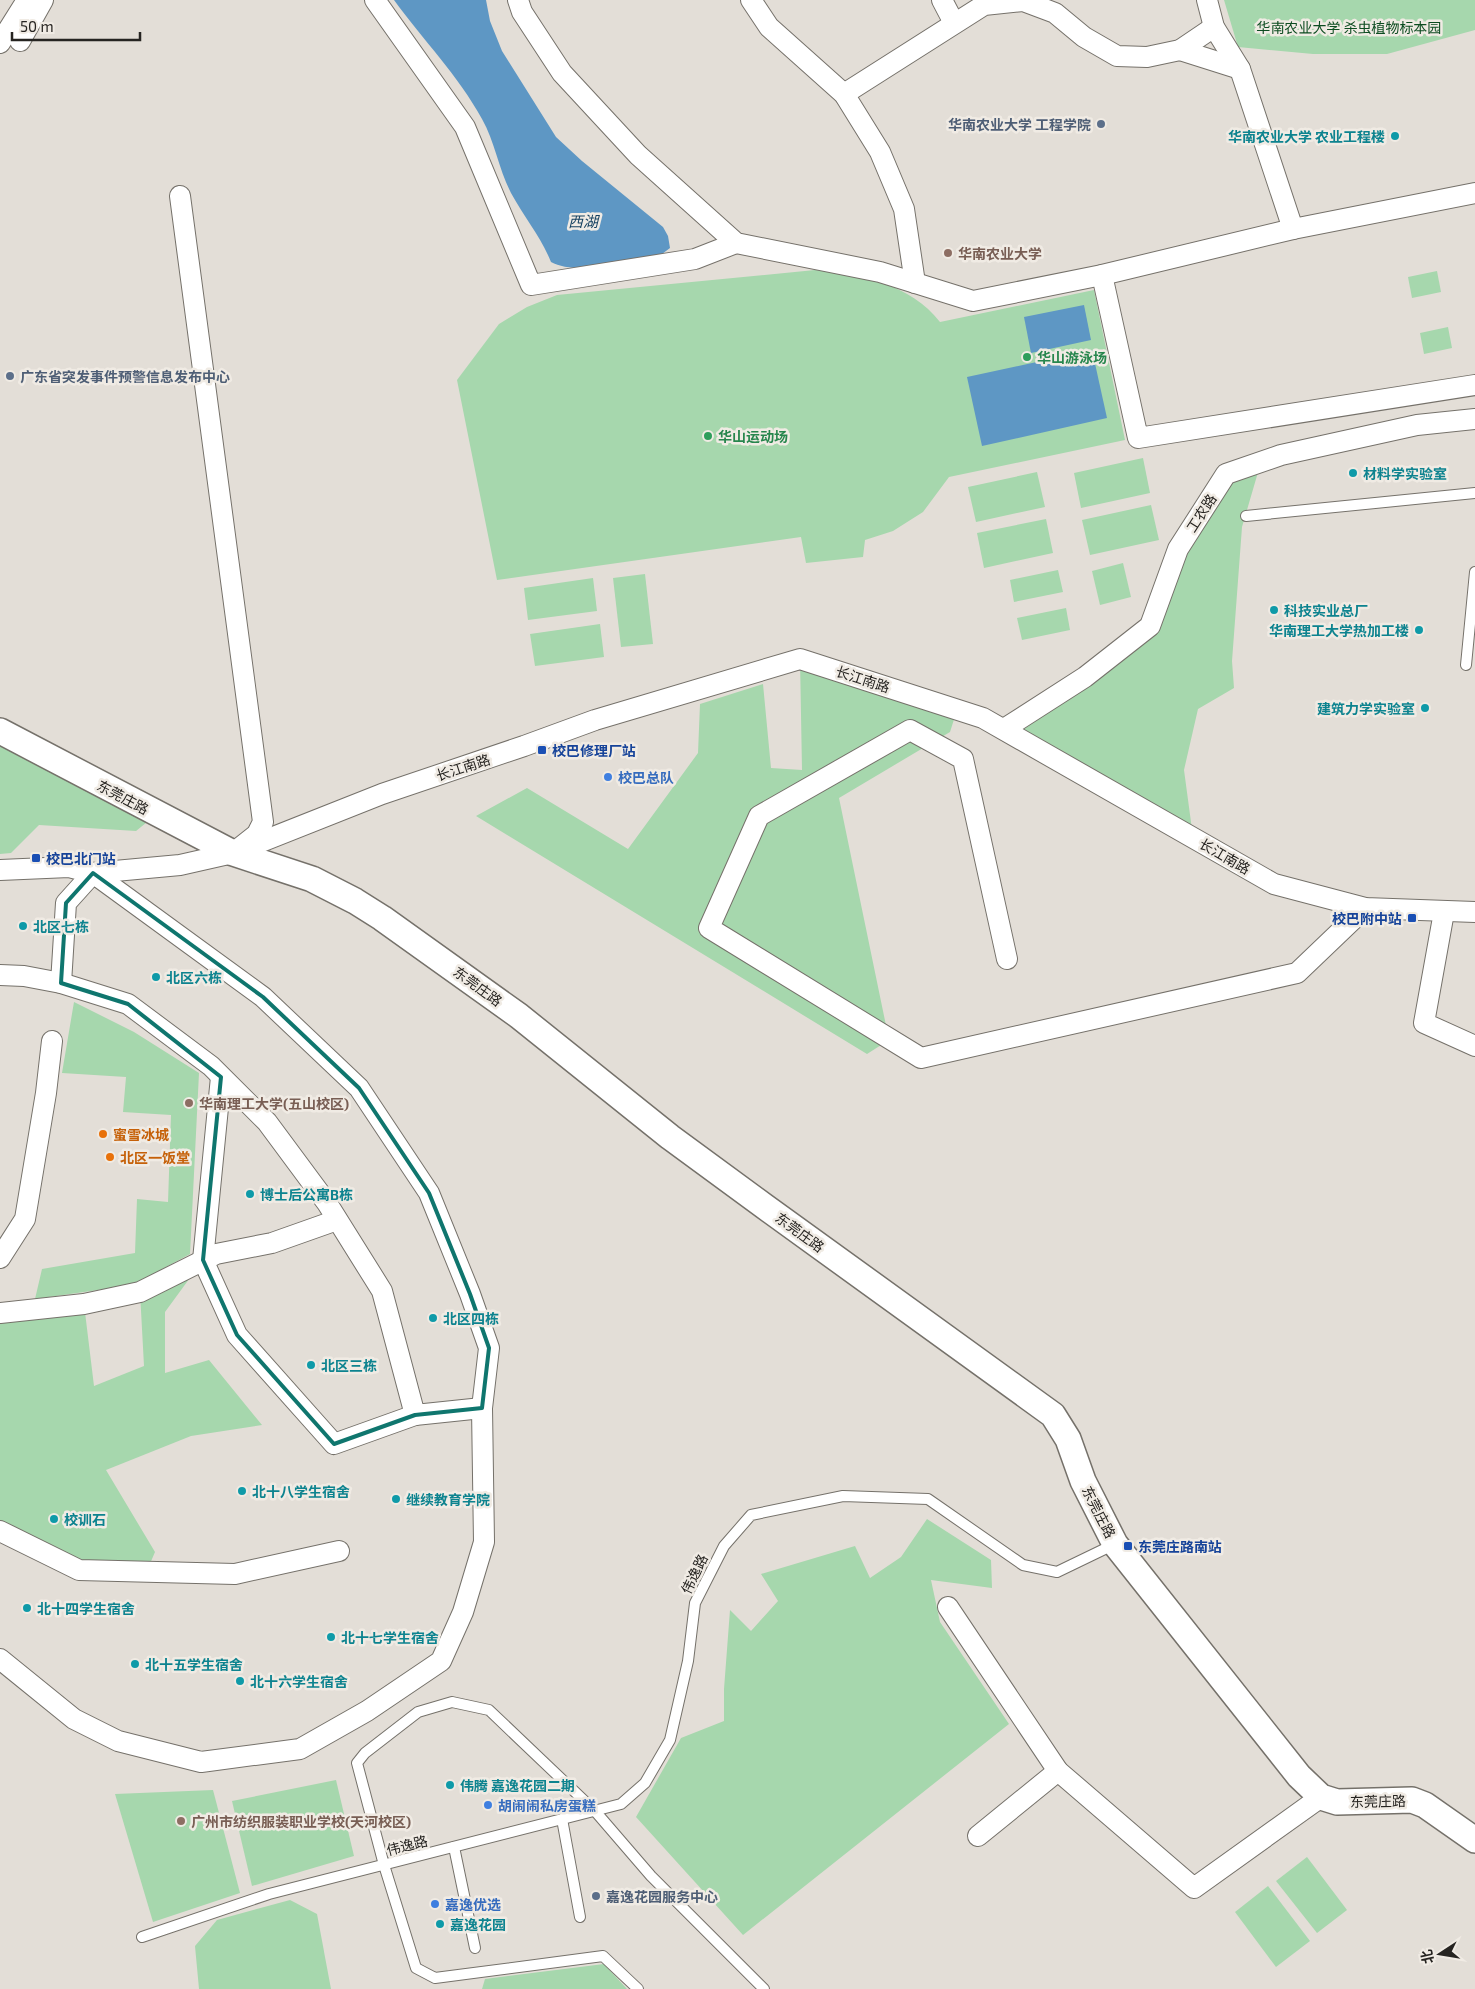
<svg xmlns="http://www.w3.org/2000/svg" width="1475" height="1989" viewBox="0 0 1475 1989" font-family="'Exo 2','Noto Sans SC',sans-serif">
  <style>
    .green { fill: #a6d7ad }
    .water { fill: #5e97c4 }
    .lines { fill: none; stroke-linecap: round; stroke-linejoin: round }
    .service-casing { stroke: #75716a; stroke-width: 12 }
    .minor-casing { stroke: #75716a; stroke-width: 22 }
    .tertiary-casing { stroke: #75716a; stroke-width: 28 }
    .service { stroke: #fff; stroke-width: 10 }
    .minor { stroke: #fff; stroke-width: 20 }
    .tertiary { stroke: #fff; stroke-width: 25 }
    .marked { fill: none; stroke: #0f766e; stroke-width: 4; stroke-linejoin: round }
    .service-dot { fill: #5c6f8a; stroke: #f0ebe4; stroke-width: 2 }
    .culture-dot { fill: #0f9aa8; stroke: #f0ebe4; stroke-width: 2 }
    .education-dot { fill: #8d6e63; stroke: #f0ebe4; stroke-width: 2 }
    .leisure-dot { fill: #2e9e5b; stroke: #f0ebe4; stroke-width: 2 }
    .transit-dot { fill: #1a4fb4; stroke: #f0ebe4; stroke-width: 2 }
    .shop-dot { fill: #3f7fe0; stroke: #f0ebe4; stroke-width: 2 }
    .food-dot { fill: #e8710a; stroke: #f0ebe4; stroke-width: 2 }
    .labels { text-anchor: middle; dominant-baseline: central; stroke-width: 5; stroke-linejoin: round; paint-order: stroke }
    .park-label { font-size: 14px; fill: #0c4c20; stroke: #f0ebe4 }
    .service-label { font-size: 14px; font-weight: bold; fill: #4e5e75; stroke: #f0ebe4; text-anchor: start }
    .culture-label { font-size: 14px; font-weight: bold; fill: #0d838f; stroke: #f0ebe4; text-anchor: start }
    .education-label { font-size: 14px; font-weight: bold; fill: #785e54; stroke: #f0ebe4; text-anchor: start }
    .leisure-label { font-size: 14px; font-weight: bold; fill: #27864d; stroke: #f0ebe4; text-anchor: start }
    .street-label { font-size: 14px; fill: #262421; stroke: #f0ebe4 }
    .transit-label { font-size: 14px; font-weight: bold; fill: #164399; stroke: #f0ebe4; text-anchor: start }
    .shop-label { font-size: 14px; font-weight: bold; fill: #366cbe; stroke: #f0ebe4; text-anchor: start }
    .food-label { font-size: 14px; font-weight: bold; fill: #c56008; stroke: #f0ebe4; text-anchor: start }
    .water-label { font-size: 15px; font-style: italic; fill: #133f5f; stroke: #f0ebe4 }
  </style>
  <rect width="100%" height="100%" fill="#e3ded7"/>
  <!-- green -->
  <g class="green">
    <polygon points="1224,0 1475,0 1475,30 1387,54 1313,54 1238,47"/>
    <path d="M815 270C860 274 911 284 940 322L1094 290 1125 440 949 477 923 512 893 531 865 540 863 557 806 563 801 537 497 580 457 380 499 324 527 307 557 295Z"/>
    <polygon points="1437,271 1441,292 1412,298 1408,277"/>
    <polygon points="1448,327 1452,348 1424,354 1420,333"/>
    <polygon points="1143,458 1150,493 1081,508 1074,473"/>
    <polygon points="1261,462 1242,527 1232,661 1234,688 1198,709 1184,770 1193,837 1004,729 1150,626 1226,474"/>
    <polygon points="1037,472 1045,507 976,522 968,487"/>
    <polygon points="1151,505 1159,540 1090,555 1082,520"/>
    <polygon points="1046,519 1053,553 984,568 977,533"/>
    <polygon points="1123,563 1131,597 1100,605 1092,571"/>
    <polygon points="1058,570 1063,592 1014,602 1010,580"/>
    <polygon points="645,574 653,644 621,647 613,578"/>
    <polygon points="593,578 597,611 528,620 524,588"/>
    <polygon points="1066,608 1070,630 1022,640 1017,618"/>
    <polygon points="600,624 604,657 535,666 530,634"/>
    <polygon points="800,659 957,710 950,732 839,798 889,1040 867,1054 476,816 527,788 628,849 698,753 700,704 763,684 771,768 802,770"/>
    <polygon points="0,737 157,814 136,831 39,825 11,853 0,854"/>
    <polygon points="74,1002 134,1032 199,1073 190,1254 133,1285 35,1299 42,1269 135,1253 137,1199 168,1202 171,1115 123,1112 126,1077 62,1073"/>
    <polygon points="203,1260 165,1312 165,1373 209,1360 262,1425 191,1436 106,1470 155,1552 146,1573 79,1570 0,1531 0,1313 84,1304 94,1386 144,1366 140,1292"/>
    <polygon points="927,1519 991,1560 992,1588 931,1580 940,1622 1009,1724 743,1935 636,1817 681,1738 724,1721 724,1689 730,1610 751,1631 778,1601 761,1574 855,1546 870,1578 901,1557"/>
    <polygon points="336,1780 354,1856 252,1886 232,1801"/>
    <polygon points="213,1790 240,1893 153,1922 115,1794"/>
    <polygon points="1307,1857 1347,1910 1317,1933 1276,1881"/>
    <polygon points="1268,1886 1310,1941 1276,1967 1235,1912"/>
    <polygon points="290,1900 317,1914 331,1989 199,1989 195,1946 217,1920"/>
    <polygon points="604,1964 627,1989 482,1989 485,1979"/>
  </g>
  <!-- water -->
  <g class="water">
    <path d="M394 0H486L490 21 502 51 556 137 582 161 663 227 668 236 670 248 658 257C630 262 576 276 551 262 541 237 524 217 511 193 499 170 495 142 482 119 458 75 423 40 394 0Z"/>
    <polygon points="1084,305 1091,340 1031,353 1024,317"/>
    <polygon points="1092,350 1107,418 982,446 967,377"/>
  </g>
  <g class="lines">
    <defs>
      <g id="service">
        <polyline points="1246,516 1475,493"/>
        <polyline points="1466,665 1475,572"/>
        <polyline points="562,1819 580,1917"/>
        <polyline points="454,1847 475,1948"/>
        <polyline points="142,1937 269,1894 621,1804 645,1783 670,1740 688,1661 695,1603 724,1546 751,1515 843,1496 928,1499 1023,1565 1057,1572 1115,1544"/>
        <polyline points="638,1989 603,1956 435,1978 416,1968 384,1865 357,1763 365,1753 418,1712 452,1702 489,1710 595,1811 651,1876 764,1989"/>
      </g>
      <g id="minor">
        <polyline points="375,0 465,127 531,285 695,259 736,243"/>
        <polyline points="518,0 522,12 562,73 638,155 736,243 880,272 973,301 1102,275 1293,229 1475,193"/>
        <polyline points="751,0 769,27 844,94 880,152 904,209 915,283"/>
        <polyline points="942,0 954,23"/>
        <polyline points="1207,0 1214,27 1240,69 1293,229"/>
        <polyline points="20,41 43,0"/>
        <polyline points="0,43 27,0"/>
        <polyline points="1180,50 1240,69"/>
        <polyline points="844,94 984,5 1023,1 1055,13 1084,37 1117,56 1147,57 1180,50 1214,27"/>
        <polyline points="1102,275 1138,438 1475,385"/>
        <polyline points="1004,729 1085,677 1150,626 1178,549 1226,474 1281,455 1417,425 1475,419"/>
        <polyline points="233,853 382,794 524,746 595,720 800,659 983,718 1274,884 1365,908 1475,912"/>
        <polyline points="0,870 69,867 93,873 180,865 233,853 257,834 263,822 180,196"/>
        <polyline points="1444,912 1424,1023 1475,1046"/>
        <polyline points="1007,959 963,759 910,730 759,816 709,928 921,1058 1297,973 1365,908"/>
        <polyline points="0,975 24,976 61,983 128,1004 211,1066 267,1122 327,1203 382,1291 415,1415 482,1408"/>
        <polyline points="221,1077 203,1260 237,1335 334,1444 415,1415"/>
        <polyline points="0,1258 25,1219 46,1093 52,1041"/>
        <polyline points="0,1313 84,1304 140,1292 216,1254 272,1243 337,1220"/>
        <polyline points="0,1531 79,1570 235,1574 339,1551"/>
        <polyline points="948,1607 1058,1771 1194,1888 1321,1797"/>
        <polyline points="0,1659 74,1719 118,1741 201,1762 300,1749 367,1711 441,1661 463,1612 484,1542 482,1408 489,1348 470,1294 429,1193 359,1088 263,997 93,873 66,903 61,983"/>
        <polyline points="978,1836 1058,1771"/>
      </g>
      <polyline id="tertiary" points="0,731 233,853 312,879 355,901 382,918 519,1016 670,1137 764,1206 1053,1415 1068,1439 1083,1481 1115,1544 1299,1776 1321,1797 1337,1802 1412,1800 1425,1805 1475,1840"/>
    </defs>
    <!-- service casing -->
    <use href="#service" class="service-casing"/>
    <!-- minor casing -->
    <use href="#minor" class="minor-casing"/>
    <!-- tertiary casing -->
    <use href="#tertiary" class="tertiary-casing"/>
    <!-- service -->
    <use href="#service" class="service"/>
    <!-- minor -->
    <use href="#minor" class="minor"/>
    <!-- tertiary -->
    <use href="#tertiary" class="tertiary"/>
  </g>
  <!-- marked area -->
  <path class="marked" d="M93 873 263 997 359 1088 429 1193 470 1294 489 1348 482 1408 415 1415 334 1444 237 1335 203 1260 221 1077 128 1004 61 983 66 903Z"/>
  <!-- markers -->
  <g class="service-dot">
    <circle cx="1101" cy="124" r="5"/>
    <circle cx="10" cy="376" r="5"/>
    <circle cx="596" cy="1896" r="5"/>
  </g>
  <g class="culture-dot">
    <circle cx="1395" cy="136" r="5"/>
    <circle cx="1353" cy="473" r="5"/>
    <circle cx="1274" cy="610" r="5"/>
    <circle cx="1419" cy="630" r="5"/>
    <circle cx="1425" cy="708" r="5"/>
    <circle cx="23" cy="926" r="5"/>
    <circle cx="156" cy="977" r="5"/>
    <circle cx="250" cy="1194" r="5"/>
    <circle cx="433" cy="1318" r="5"/>
    <circle cx="311" cy="1365" r="5"/>
    <circle cx="242" cy="1491" r="5"/>
    <circle cx="396" cy="1499" r="5"/>
    <circle cx="54" cy="1519" r="5"/>
    <circle cx="27" cy="1608" r="5"/>
    <circle cx="331" cy="1637" r="5"/>
    <circle cx="135" cy="1664" r="5"/>
    <circle cx="240" cy="1681" r="5"/>
    <circle cx="450" cy="1785" r="5"/>
    <circle cx="440" cy="1924" r="5"/>
  </g>
  <g class="education-dot">
    <circle cx="948" cy="253" r="5"/>
    <circle cx="189" cy="1103" r="5"/>
    <circle cx="181" cy="1821" r="5"/>
  </g>
  <g class="leisure-dot">
    <circle cx="1027" cy="357" r="5"/>
    <circle cx="708" cy="436" r="5"/>
  </g>
  <g class="transit-dot">
    <rect x="537" y="745" width="10" height="10" rx="2.5"/>
    <rect x="31" y="853" width="10" height="10" rx="2.5"/>
    <rect x="1407" y="913" width="10" height="10" rx="2.5"/>
    <rect x="1123" y="1541" width="10" height="10" rx="2.5"/>
  </g>
  <g class="shop-dot">
    <circle cx="608" cy="777" r="5"/>
    <circle cx="488" cy="1805" r="5"/>
    <circle cx="435" cy="1904" r="5"/>
  </g>
  <g class="food-dot">
    <circle cx="103" cy="1134" r="5"/>
    <circle cx="110" cy="1157" r="5"/>
  </g>
  <g class="labels">
    <!-- park labels -->
    <g class="park-label">
      <text x="1349" y="27">华南农业大学 杀虫植物标本园</text>
    </g>
    <!-- service labels -->
    <g class="service-label">
      <text x="1091" y="124" text-anchor="end">华南农业大学 工程学院</text>
      <text x="20" y="376">广东省突发事件预警信息发布中心</text>
      <text x="606" y="1896">嘉逸花园服务中心</text>
    </g>
    <!-- culture labels -->
    <g class="culture-label">
      <text x="1385" y="136" text-anchor="end">华南农业大学 农业工程楼</text>
      <text x="1363" y="473">材料学实验室</text>
      <text x="1284" y="610">科技实业总厂</text>
      <text x="1409" y="630" text-anchor="end">华南理工大学热加工楼</text>
      <text x="1415" y="708" text-anchor="end">建筑力学实验室</text>
      <text x="33" y="926">北区七栋</text>
      <text x="166" y="977">北区六栋</text>
      <text x="260" y="1194">博士后公寓B栋</text>
      <text x="443" y="1318">北区四栋</text>
      <text x="321" y="1365">北区三栋</text>
      <text x="252" y="1491">北十八学生宿舍</text>
      <text x="406" y="1499">继续教育学院</text>
      <text x="64" y="1519">校训石</text>
      <text x="37" y="1608">北十四学生宿舍</text>
      <text x="341" y="1637">北十七学生宿舍</text>
      <text x="145" y="1664">北十五学生宿舍</text>
      <text x="250" y="1681">北十六学生宿舍</text>
      <text x="460" y="1785">伟腾 嘉逸花园二期</text>
      <text x="450" y="1924">嘉逸花园</text>
    </g>
    <!-- education labels -->
    <g class="education-label">
      <text x="958" y="253">华南农业大学</text>
      <text x="199" y="1103">华南理工大学(五山校区)</text>
      <text x="191" y="1821">广州市纺织服装职业学校(天河校区)</text>
    </g>
    <!-- leisure labels -->
    <g class="leisure-label">
      <text x="1037" y="357">华山游泳场</text>
      <text x="718" y="436">华山运动场</text>
    </g>
    <!-- street labels -->
    <g class="street-label">
      <text transform="translate(1201 513) rotate(-57)">工农路</text>
      <text transform="translate(863 679) rotate(18)">长江南路</text>
      <text transform="translate(463 767) rotate(-18)">长江南路</text>
      <text transform="translate(123 797) rotate(28)">东莞庄路</text>
      <text transform="translate(1225 856) rotate(30)">长江南路</text>
      <text transform="translate(478 986) rotate(36)">东莞庄路</text>
      <text transform="translate(800 1232) rotate(36)">东莞庄路</text>
      <text transform="translate(1099 1512) rotate(63)">东莞庄路</text>
      <text transform="translate(694 1574) rotate(-64)">伟逸路</text>
      <text transform="translate(1378 1801) rotate(-1)">东莞庄路</text>
      <text transform="translate(407 1845) rotate(-14)">伟逸路</text>
    </g>
    <!-- transit labels -->
    <g class="transit-label">
      <text x="552" y="750">校巴修理厂站</text>
      <text x="46" y="858">校巴北门站</text>
      <text x="1402" y="918" text-anchor="end">校巴附中站</text>
      <text x="1138" y="1546">东莞庄路南站</text>
    </g>
    <!-- shop labels -->
    <g class="shop-label">
      <text x="618" y="777">校巴总队</text>
      <text x="498" y="1805">胡闹闹私房蛋糕</text>
      <text x="445" y="1904">嘉逸优选</text>
    </g>
    <!-- food labels -->
    <g class="food-label">
      <text x="113" y="1134">蜜雪冰城</text>
      <text x="120" y="1157">北区一饭堂</text>
    </g>
    <!-- water labels -->
    <g class="water-label">
      <text x="583" y="221">西湖</text>
    </g>
  </g>
  <!-- north arrow -->
  <g transform="translate(1440 1954) rotate(258)" stroke="#f0ebe4" stroke-width="4" paint-order="stroke">
  <path d="M0-4L9 19L0 12L-9 19Z" fill="#262421"/>
  <text y="-8" font-size="14" font-weight="bold" text-anchor="middle" fill="#262421">北</text>
  </g>
  <!-- scale -->
  <path d="M12 32v8h128v-8" fill="none" stroke="#262421" stroke-width="2.5"/>
  <text x="20" y="32" font-size="15" fill="#262421" stroke="#f0ebe4" stroke-width="4" paint-order="stroke">50 m</text>
</svg>
